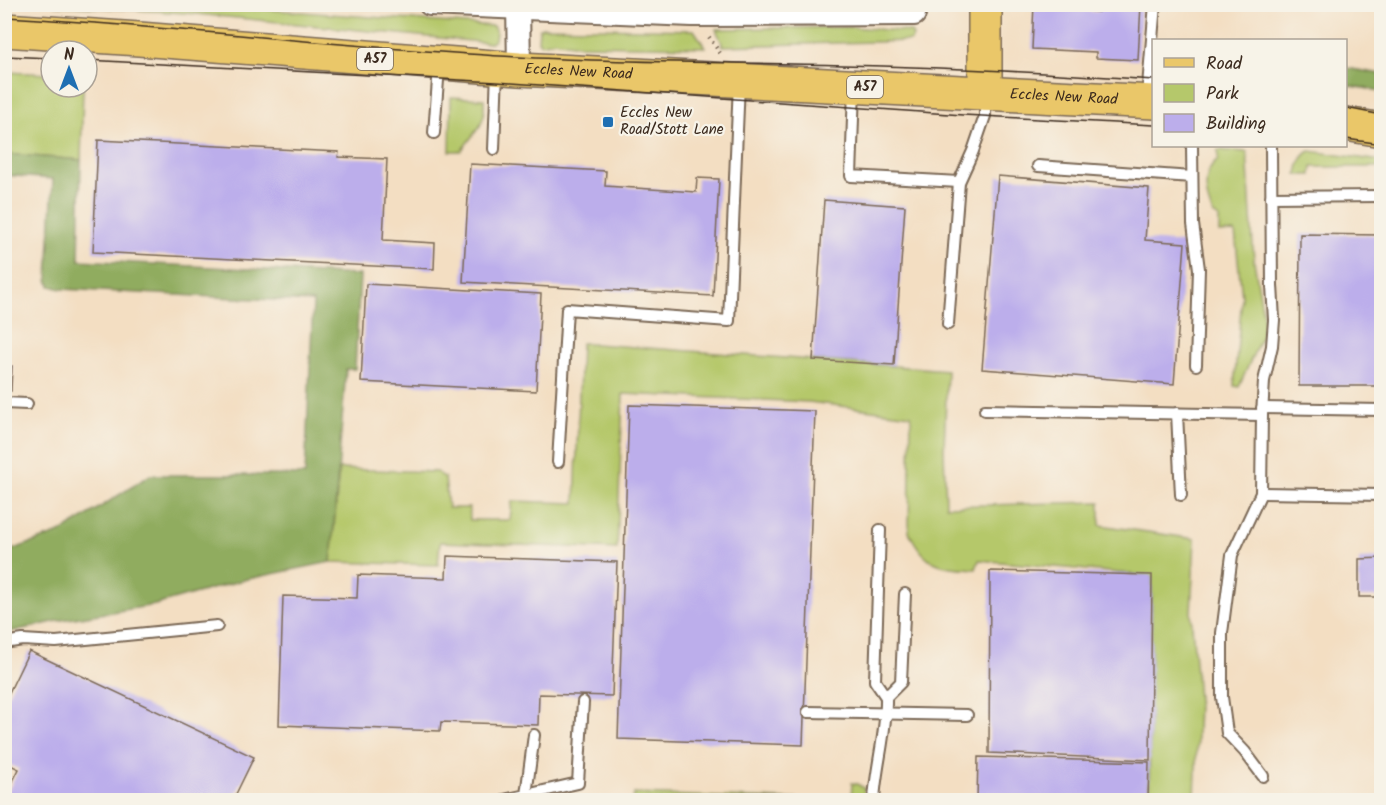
<svg xmlns="http://www.w3.org/2000/svg" width="1386" height="805" viewBox="0 0 1386 805" font-family="Kalam,sans-serif">
  <style>
    .green { fill: #b5c86b; stroke: #787944; stroke-width: 1.5 }
    .forest { fill: #90ac5f; stroke: #666b3e; stroke-width: 1.5 }
    .building { fill: #bcaeeb }
    .lines { fill: none; stroke-linecap: round; stroke-linejoin: round }
    .service-casing { stroke: #7b6957; stroke-width: 14 }
    .minor-casing { stroke: #7b6957; stroke-width: 26 }
    .primary-casing { stroke: #7b6957; stroke-width: 36 }
    .path { stroke: #7b6957; stroke-width: 4; stroke-dasharray: 1.5 4.5; stroke-linecap: butt }
    .service { stroke: #fff; stroke-width: 10 }
    .minor { stroke: #fff; stroke-width: 22 }
    .primary { stroke: #eac769; stroke-width: 33 }
    .tram { stroke: #3b2a1e; stroke-width: 1.5 }
    .poi-dot { fill: #1f6fb2; stroke: #f7f3e8; stroke-width: 2 }
    .labels { text-anchor: middle; dominant-baseline: central; stroke-width: 4.5; stroke-linejoin: round; paint-order: stroke }
    .shield { fill: #f7f3e8; stroke: #73665b; stroke-width: 1.5 }
    .shield-label { font-size: 14px; font-weight: bold; fill: #3b2a1e }
    .street-label { font-size: 15px; fill: #3b2a1e; stroke: #f7f3e8 }
    .poi-label { font-size: 15px; fill: #3b2a1e; stroke: #f7f3e8; text-anchor: start }
  </style>
  <rect width="100%" height="100%" fill="#f7f3e8"/>
  <filter id="ink" filterUnits="userSpaceOnUse"><feTurbulence type="fractalNoise" baseFrequency=".0167" numOctaves="2"/><feDisplacementMap in="SourceGraphic" scale="12" xChannelSelector="R" yChannelSelector="G"/><feConvolveMatrix kernelMatrix="1 2 1 2 8 2 1 2 1" color-interpolation-filters="sRGB"/></filter>
  <filter id="wash" filterUnits="userSpaceOnUse"><feTurbulence type="fractalNoise" baseFrequency=".008" numOctaves="4" result="noise"/><feDisplacementMap in="SourceGraphic" scale="24" xChannelSelector="R" yChannelSelector="G"/><feGaussianBlur stdDeviation="1.35" result="paint"/><feColorMatrix in="noise" values="0 0 0 0 0 0 0 0 0 0 0 0 0 0 0 0 0 1.4 0 .05"/><feComposite in="paint" operator="in"/></filter>
  <g filter="url(#wash)">
    <rect width="100%" height="100%" fill="#f3dec2"/>
    <!-- green -->
    <g class="green">
      <polygon points="54,5 205,5 493,26 496,32 495,40 490,43 186,13"/>
      <polygon points="542,27 694,30 705,47 579,45 554,41 541,44 538,41 539,29"/>
      <polygon points="853,27 911,32 913,36 911,41 723,46 716,29"/>
      <polygon points="5,72 51,74 51,87 83,87 81,160 5,154"/>
      <polygon points="451,97 484,99 484,115 480,126 461,151 450,151"/>
      <path d="M1218 150 1247 152 1254 261 1264 321 1261 337 1239 387 1234 386 1242 297 1235 232 1219 233V218L1213 214C1205 198 1201 172 1218 160Z"/>
      <path d="M1310 151 1381 161V167H1312L1311 175H1297C1298 166 1301 156 1310 151Z"/>
      <path d="M581 343 947 370 944 450 946 506 1100 502V525L1195 539 1191 612 1198 699 1195 800H1149L1152 576 979 560 976 569C941 567 926 567 909 532L911 415 809 402 623 394 617 549 440 542 438 565 331 562 339 469 437 472 445 478 448 508H469L470 520H510L512 501 575 503Z"/>
      <polygon points="852,783 857,784 864,788 864,800 851,800"/>
      <polygon points="634,794 814,800 633,800"/>
    </g>
    <!-- forest -->
    <g class="forest">
      <polygon points="1346,68 1381,74 1381,91 1346,85"/>
      <polygon points="5,154 81,160 79,260 360,275 355,369 346,369 331,562 243,580 155,605 62,620 5,633 5,552 60,533 150,475 305,475 313,302 61,289 50,286 48,279 53,179 5,175"/>
    </g>
    <g id="blocks">
      <!-- building -->
      <g class="building">
        <polygon points="1034,4 1075,4 1074,10 1098,12 1099,4 1141,4 1138,60 1096,58 1096,52 1032,49"/>
        <polygon points="98,140 339,152 338,157 387,159 383,240 435,243 434,269 93,252"/>
        <polygon points="470,164 606,171 605,186 696,192 697,178 719,179 713,296 463,282"/>
        <polygon points="998,176 1149,188 1145,240 1185,243 1174,384 982,369"/>
        <polygon points="824,200 905,206 894,365 813,360"/>
        <polygon points="1300,234 1382,235 1382,386 1299,386"/>
        <polygon points="366,284 541,294 536,391 361,382"/>
        <polygon points="4,366 12,366 11,391 4,391"/>
        <polygon points="629,405 815,411 803,745 618,739"/>
        <polygon points="447,556 617,562 612,696 539,694 538,725 441,722 440,731 279,725 283,596 357,598 358,575 446,578"/>
        <polygon points="1382,558 1382,597 1359,597 1359,559"/>
        <polygon points="990,571 1152,575 1150,760 989,753"/>
        <polygon points="29,651 254,757 233,800 17,800 6,795 19,769 4,762 4,703"/>
        <polygon points="978,757 1149,762 1148,800 977,800"/>
      </g>
    </g>
  </g>
  <g filter="url(#ink)">
    <use href="#blocks" fill-opacity="0" stroke="#7b6957" stroke-width="1.5"/>
    <g class="lines">
      <defs>
        <g id="service">
          <polyline points="854,89 851,176 959,182"/>
          <polyline points="1147,98 1155,4"/>
          <polyline points="434,133 439,67"/>
          <polyline points="1192,146 1193,224 1199,269 1196,365"/>
          <polyline points="494,149 497,71"/>
          <polyline points="1038,166 1192,177"/>
          <polyline points="1271,197 1380,196"/>
          <polyline points="948,324 959,182 973,151 985,116 985,97"/>
          <polyline points="4,403 27,404"/>
          <polyline points="1262,408 1382,410"/>
          <polyline points="985,410 1262,415 1264,381 1272,346 1274,320 1272,285 1271,146"/>
          <polyline points="1177,413 1181,495"/>
          <polyline points="1262,415 1261,493 1232,555 1222,633 1222,697 1227,733 1245,752 1263,776"/>
          <polyline points="558,462 567,309 729,321 739,83"/>
          <polyline points="1261,493 1382,495"/>
          <polyline points="880,530 875,681 886,697 901,682 905,594"/>
          <polyline points="4,643 23,640 56,642 217,626"/>
          <polyline points="808,712 967,715"/>
          <polyline points="526,795 578,783 583,702"/>
          <polyline points="504,800 526,795 534,735"/>
          <path d="M874 800C876 766 887 731 886 697"/>
        </g>
        <g id="minor">
          <polyline points="430,4 692,15 914,14"/>
          <polyline points="518,4 519,69"/>
        </g>
        <g id="primary">
          <path id="s1" d="M4 30 139 39 519 69 1154 102"/>
          <polyline points="985,93 985,4"/>
          <polyline points="1346,124 1382,130"/>
        </g>
      </defs>
      <!-- service casing -->
      <use href="#service" class="service-casing"/>
      <!-- minor casing -->
      <use href="#minor" class="minor-casing"/>
      <!-- primary casing -->
      <use href="#primary" class="primary-casing"/>
      <!-- path -->
      <polyline class="path" points="709,37 720,53"/>
      <!-- service -->
      <use href="#service" class="service"/>
      <!-- minor -->
      <use href="#minor" class="minor"/>
      <!-- primary -->
      <use href="#primary" class="primary"/>
      <!-- tram -->
      <g class="tram">
        <path d="M4 17C176 26 346 48 518 57 626 63 734 62 842 65 946 67 1050 73 1154 80"/>
        <polyline points="4,56 51,58"/>
        <polyline points="87,60 497,82 963,115 1154,125"/>
        <polyline points="1346,108 1382,115"/>
        <polyline points="1346,139 1382,144"/>
      </g>
    </g>
  </g>
  <!-- markers -->
  <rect class="poi-dot" x="602" y="116" width="12" height="12" rx="3"/>
  <g class="labels">
    <!-- shield labels -->
    <g class="shield">
      <rect x="357" y="48" width="36" height="22" rx="4.5"/>
      <rect x="847" y="76" width="36" height="22" rx="4.5"/>
    </g>
    <g class="shield-label">
      <text x="375" y="59">A57</text>
      <text x="865" y="87">A57</text>
    </g>
    <!-- street labels -->
    <g class="street-label">
      <text stroke="none"><textPath href="#s1" startOffset="576">Eccles New Road</textPath></text>
      <text stroke="none"><textPath href="#s1" startOffset="1062">Eccles New Road</textPath></text>
    </g>
    <!-- poi labels -->
    <g class="poi-label">
      <text x="620" y="113">Eccles New<tspan x="620" dy="17">Road/Stott Lane</tspan></text>
    </g>
  </g>
  <!-- margin -->
  <rect width="1386" height="805" fill="none" stroke="#f7f3e8" stroke-width="24"/>
  <!-- legend -->
  <rect x="1152" y="39" width="195" height="108" fill="#f7f3e8" stroke="#aca397" stroke-width="1.5"/>
  <rect x="1164" y="58" width="30" height="9" fill="#eac769" stroke="#aca397" stroke-width="1.5"/>
  <text x="1206" y="69" font-size="18" fill="#3b2a1e">Road</text>
  <rect x="1164" y="84" width="30" height="18" fill="#b5c86b" stroke="#aca397" stroke-width="1.5"/>
  <text x="1206" y="99" font-size="18" fill="#3b2a1e">Park</text>
  <rect x="1164" y="114" width="30" height="18" fill="#bcaeeb" stroke="#aca397" stroke-width="1.5"/>
  <text x="1206" y="129" font-size="18" fill="#3b2a1e">Building</text>
  <!-- north arrow -->
  <g transform="translate(69 69)"><circle r="28" fill="#f7f3e8" stroke="#aca397" stroke-width="1.5"/>
  <path d="M0-4.5L10 22L0 15L-10 22Z" fill="#1f6fb2"/>
  <text y="-9" font-size="16" font-weight="bold" text-anchor="middle" fill="#3b2a1e">N</text>
  </g>
</svg>
